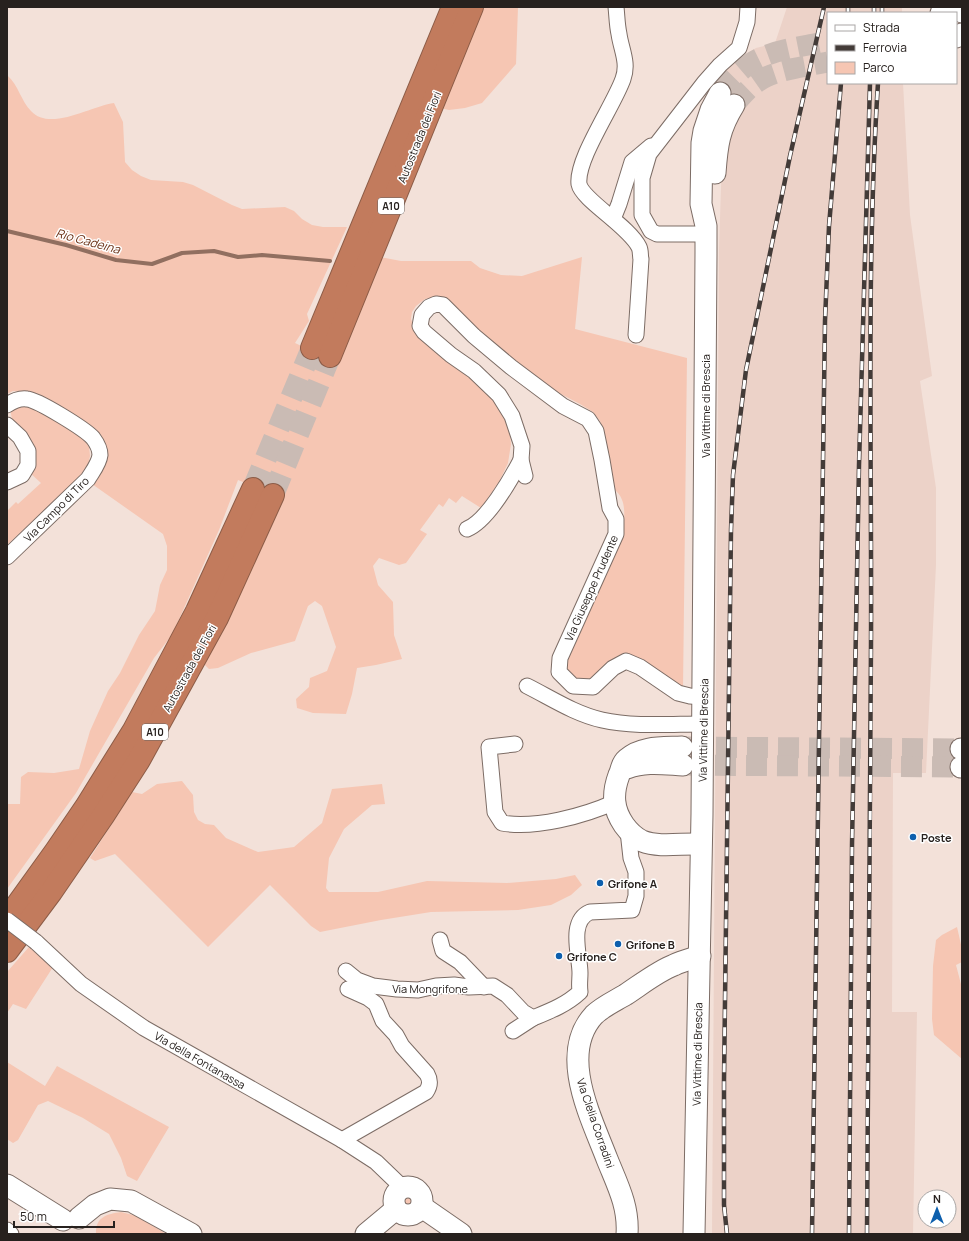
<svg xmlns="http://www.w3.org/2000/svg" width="969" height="1241" viewBox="0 0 969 1241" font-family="Manrope,sans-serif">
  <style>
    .built { fill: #ecd2c8 }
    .green { fill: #f6c6b3 }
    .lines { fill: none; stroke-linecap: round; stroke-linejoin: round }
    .stream { stroke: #916f60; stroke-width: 4 }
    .secondary-tunnel { stroke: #cabbb4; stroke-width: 21; stroke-dasharray: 21 10; stroke-linecap: butt }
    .highway-tunnel { stroke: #cabbb4; stroke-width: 22; stroke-dasharray: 22 11; stroke-linecap: butt }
    .street-casing { stroke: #7c6c65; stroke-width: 17 }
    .secondary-casing { stroke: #7c6c65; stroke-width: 23 }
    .highway-casing { stroke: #8c5c47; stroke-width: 24 }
    .street { stroke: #fff; stroke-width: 15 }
    .secondary { stroke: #fff; stroke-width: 21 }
    .highway { stroke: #c27b5d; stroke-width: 22 }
    .rail-casing { stroke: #433b38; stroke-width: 4.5 }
    .rail { stroke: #fff; stroke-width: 3; stroke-dasharray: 9; stroke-linecap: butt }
    .street-bridge-casing { stroke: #7c6c65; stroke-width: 17; stroke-linecap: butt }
    .street-bridge { stroke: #fff; stroke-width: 15 }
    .poi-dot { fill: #0d5fad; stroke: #fff; stroke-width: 1.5 }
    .labels { text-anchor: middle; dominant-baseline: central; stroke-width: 3; stroke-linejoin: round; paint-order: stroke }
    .shield { fill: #fff; stroke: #686462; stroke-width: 1 }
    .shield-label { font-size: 10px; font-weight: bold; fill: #27211e }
    .street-label { font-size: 11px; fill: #27211e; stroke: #fff }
    .poi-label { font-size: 11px; font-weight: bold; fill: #27211e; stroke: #fff; text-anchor: start }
    .water-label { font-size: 12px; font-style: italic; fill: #682d12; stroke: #fff }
  </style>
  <rect width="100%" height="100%" fill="#f3e1d9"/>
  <!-- built -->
  <polygon class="built" points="787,7 902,7 902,13 828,13 828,83 903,83 910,215 932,376 920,381 936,488 936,565 926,773 893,773 892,1012 917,1012 913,1234 712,1234 719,250 722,156 735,120 743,107 714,81 738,59 756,48 775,43"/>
  <!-- green -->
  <g class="green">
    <polygon points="482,7 518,7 516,64 482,103 465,108 449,110 440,108"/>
    <path d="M7 75C19 86 21 101 31 111 50 132 91 106 114 103L123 122 125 162 132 170 141 176 151 180 183 182 193 185 232 205 242 209 285 207 294 211 302 219 312 225 323 227H347L307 314 309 321 295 343 336 362 380 257 401 261H471L480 268 501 275 522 276 582 257 575 329 687 358 683 689 616 659C604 668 586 689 572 676 565 669 566 664 567 655L624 529C624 513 627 500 614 489L605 438 600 421 593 412 580 404 559 393 480 335 449 300 444 297H437L425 299 416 306 412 312 411 319 417 336 458 369 479 382 504 412 509 427 511 444 508 463 499 482 481 508 462 496 456 503 449 498 443 507 439 504 420 530 427 534 406 563 399 565 379 558 373 566 378 585 393 602 394 635 402 659 376 665 357 668 352 694 346 714 313 713 297 708 296 699 309 687 310 678 327 671 336 647 322 606 315 601 308 606 295 641 251 653 218 668 209 669 203 663 278 496 238 480 219 530 172 635 154 658 76 793 7 889V804H20L21 777 28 772 54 773 79 769 90 731 108 691 120 673 139 635 155 611 160 585 167 570V546L163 534 92 484 107 457 106 445 97 432 26 392 13 391 7 394Z"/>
    <path d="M29 404 85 438 89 445 90 456 88 466 72 485 7 545V511L16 502 18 504 41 483 29 472C52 434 9 437 11 410Z"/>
    <polygon points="182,781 193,795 194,812 198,820 205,824 214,825 226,838 258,852 294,847 322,823 332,789 382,784 385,804 372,805 344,829 329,858 326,888 329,892 378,892 427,881 507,883 556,879 575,875 582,885 571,895 551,905 518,910 431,912 381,920 320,932 311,926 270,885 208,947 115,854 95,861 90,858 132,792 142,794 157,784"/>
    <polygon points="957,927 962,949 962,962 956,965 962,988 962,1059 934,1035 932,1019 933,966 936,940 942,935"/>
    <polygon points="29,947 53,967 26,1009 13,1004 7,1013 7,972"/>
    <polygon points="7,1062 45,1086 57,1066 169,1127 137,1181 127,1176 121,1158 109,1134 83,1118 48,1101 38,1105 18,1140 13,1143 7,1139"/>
    <circle cx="409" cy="1200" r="7"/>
    <path d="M121 1212 137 1216 166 1234H96C95 1217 107 1214 121 1212Z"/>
  </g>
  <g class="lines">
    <!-- stream -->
    <polyline class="stream" points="7,231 66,245 116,260 152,264 182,253 214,251 238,257 262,255 330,261"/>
    <!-- secondary-tunnel -->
    <g class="secondary-tunnel">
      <path d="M720 93C729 82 739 71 751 63 773 49 803 47 828 41"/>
      <path d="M734 105C742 96 749 87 759 81 774 70 809 66 828 62"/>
      <polyline points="685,747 961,749"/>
      <polyline points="684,765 961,767"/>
    </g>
    <!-- highway-tunnel -->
    <g class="highway-tunnel">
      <polyline points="253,489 312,348"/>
      <polyline points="273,495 330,356"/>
    </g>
    <defs>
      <g id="street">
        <path d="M616 7C617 16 617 25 619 34 621 49 629 63 623 79 614 105 576 159 579 184 582 200 629 226 639 247 641 251 640 256 641 259L636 335"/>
        <polyline points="613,219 619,204 632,162 651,146"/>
        <polyline points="706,234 657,234 651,231 642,215 642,178 649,154 704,83 720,65 739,48 747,22 748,7"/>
        <path d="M7 405C13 401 20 398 27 399 38 400 85 429 93 438 96 442 100 449 100 455 99 464 92 472 88 479L7 557"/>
        <polyline points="7,425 20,437 28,451 28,465 22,475 7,482"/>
        <polyline points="525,476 521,460 522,446 512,416 499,395 474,371 451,355 424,332 420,326 422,315 429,307 436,304 443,305 474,336 511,367 563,406 588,419 596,431 602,460 610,508 616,519 616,534 560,658 559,672 573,686 593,687 613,668 626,661 640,667 678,693 690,696 703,697"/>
        <path d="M467 529C487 521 511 479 521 460"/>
        <path d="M527 686C551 698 575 714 602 720 633 727 671 724 703 724"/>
        <path d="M515 744 489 747 495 812 502 823C535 829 584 816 615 802"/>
        <polyline points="440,940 443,951 460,962 484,987"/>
        <polyline points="36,942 81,984 144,1028 342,1140 376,1162 402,1187"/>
        <path d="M346 971 357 980 373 986 397 989 418 990 436 986 454 985 469 987 493 986 507 995 523 1012 533 1018C550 1011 566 1005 580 992 579 985 580 979 580 973 580 956 568 921 590 912L632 910 636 896V872L631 858 628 831"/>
        <polyline points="513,1031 533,1018"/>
        <path d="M342 1140 426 1092C430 1086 431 1081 427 1074L402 1046 396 1035 383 1021 376 1004 368 998 348 989"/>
        <polyline points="7,1230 11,1234"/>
      </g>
      <g id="secondary">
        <path d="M941 13C947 8 955 7 962 12"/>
        <polyline points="956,37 962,34"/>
        <path d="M715 173C717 145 719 129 734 105"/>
        <path d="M682 747C663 748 642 746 627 759 621 764 622 769 619 775 612 794 613 809 624 825 629 832 634 837 642 841 660 848 682 843 700 844"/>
        <polyline points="961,749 962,749"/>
        <polyline points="961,767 962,767"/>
        <path d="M627 768C645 761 664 764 683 765"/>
        <polyline points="7,1185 63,1220"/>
        <circle cx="408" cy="1201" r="14"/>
        <polyline points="422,1207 461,1234"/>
        <polyline points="79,1218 95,1205 110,1199 131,1201 191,1234"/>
        <polyline points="366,1234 396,1209"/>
        <path d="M627 1234C629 1206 617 1184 607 1159 591 1117 558 1054 594 1015 602 1007 615 1001 625 995 639 986 658 971 674 965 682 961 691 959 700 956"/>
        <polyline points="694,1234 702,814 706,253 706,226 701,204 702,143 704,131 711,110 720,93"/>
      </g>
      <g id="highway">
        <polyline points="312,348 453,7"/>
        <polyline points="330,356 472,7"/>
        <polyline points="7,919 56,851 86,807 134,730 197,611 253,489"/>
        <polyline points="7,951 51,892 103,816 139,760 217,618 273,495"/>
      </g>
    </defs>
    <!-- street casing -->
    <use href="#street" class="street-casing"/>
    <!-- secondary casing -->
    <use href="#secondary" class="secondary-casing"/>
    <!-- highway casing -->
    <use href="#highway" class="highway-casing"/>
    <!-- street -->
    <use href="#street" class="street"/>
    <!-- secondary -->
    <use href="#secondary" class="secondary"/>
    <!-- highway -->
    <use href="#highway" class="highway"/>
    <defs>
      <g id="rail">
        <polyline points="848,13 848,7"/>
        <polyline points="874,13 874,7"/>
        <polyline points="882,13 882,7"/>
        <polyline points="727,1234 724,1205 724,1080 731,530 733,475 746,370 790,156 824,7"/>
        <polyline points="812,1234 825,321 829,226 841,83"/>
        <polyline points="849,1234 852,845 859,465 870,83"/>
        <path d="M867 1234C867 1037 871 841 871 644 872 457 866 270 878 83"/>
      </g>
    </defs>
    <!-- rail casing -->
    <use href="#rail" class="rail-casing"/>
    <!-- rail -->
    <use href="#rail" class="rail"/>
    <defs>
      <polyline id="street-bridge" points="7,920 36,942"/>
    </defs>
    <!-- street-bridge casing -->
    <use href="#street-bridge" class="street-bridge-casing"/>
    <!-- street-bridge -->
    <use href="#street-bridge" class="street-bridge"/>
  </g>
  <!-- markers -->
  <g class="poi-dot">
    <circle cx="913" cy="837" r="4"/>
    <circle cx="600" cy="883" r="4"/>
    <circle cx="618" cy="944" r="4"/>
    <circle cx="559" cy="956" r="4"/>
  </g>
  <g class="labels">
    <!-- shield labels -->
    <g class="shield">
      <rect x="378" y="198" width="26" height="16" rx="3"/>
      <rect x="142" y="724" width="26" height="16" rx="3"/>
    </g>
    <g class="shield-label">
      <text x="391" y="206">A10</text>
      <text x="155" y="732">A10</text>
    </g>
    <!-- street labels -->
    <g class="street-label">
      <text transform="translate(419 137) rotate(-68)">Autostrada dei Fiori</text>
      <text transform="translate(705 406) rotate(-90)">Via Vittime di Brescia</text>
      <text transform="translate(56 509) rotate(-45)">Via Campo di Tiro</text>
      <text transform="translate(591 588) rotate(-66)">Via Giuseppe Prudente</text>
      <text transform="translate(189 668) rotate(-61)">Autostrada dei Fiori</text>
      <text transform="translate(703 730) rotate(-89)">Via Vittime di Brescia</text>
      <text x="430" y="988">Via Mongrifone</text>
      <text transform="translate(697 1054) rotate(-89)">Via Vittime di Brescia</text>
      <text transform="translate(200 1060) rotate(30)">Via della Fontanassa</text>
      <text transform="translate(596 1123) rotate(71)">Via Clelia Corradini</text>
    </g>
    <!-- poi labels -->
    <g class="poi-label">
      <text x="921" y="837">Poste</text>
      <text x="608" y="883">Grifone A</text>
      <text x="626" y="944">Grifone B</text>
      <text x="567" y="956">Grifone C</text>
    </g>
    <!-- water labels -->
    <g class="water-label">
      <text transform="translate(88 241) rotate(15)">Rio Cadeina</text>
    </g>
  </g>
  <!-- border -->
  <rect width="969" height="1241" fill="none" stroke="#27211e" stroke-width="16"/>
  <!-- legend -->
  <rect x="827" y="12" width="130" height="72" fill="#ffffff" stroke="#a9a6a5"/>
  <rect x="835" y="25" width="20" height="6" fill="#ffffff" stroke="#a9a6a5"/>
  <text x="863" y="32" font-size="12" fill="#27211e">Strada</text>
  <rect x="835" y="45" width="20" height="6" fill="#433b38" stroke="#a9a6a5"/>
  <text x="863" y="52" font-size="12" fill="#27211e">Ferrovia</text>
  <rect x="835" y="62" width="20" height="12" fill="#f6c6b3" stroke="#a9a6a5"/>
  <text x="863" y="72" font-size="12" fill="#27211e">Parco</text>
  <!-- north arrow -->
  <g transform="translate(937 1209)"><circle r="19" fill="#ffffff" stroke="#a9a6a5"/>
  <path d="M0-3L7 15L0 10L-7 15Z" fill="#0d5fad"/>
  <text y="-6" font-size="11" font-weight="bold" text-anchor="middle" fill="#27211e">N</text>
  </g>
  <!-- scale -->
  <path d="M14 1221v6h100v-6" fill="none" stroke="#27211e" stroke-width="2"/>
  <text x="20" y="1221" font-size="12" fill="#27211e" stroke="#ffffff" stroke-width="3" paint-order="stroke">50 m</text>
</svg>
